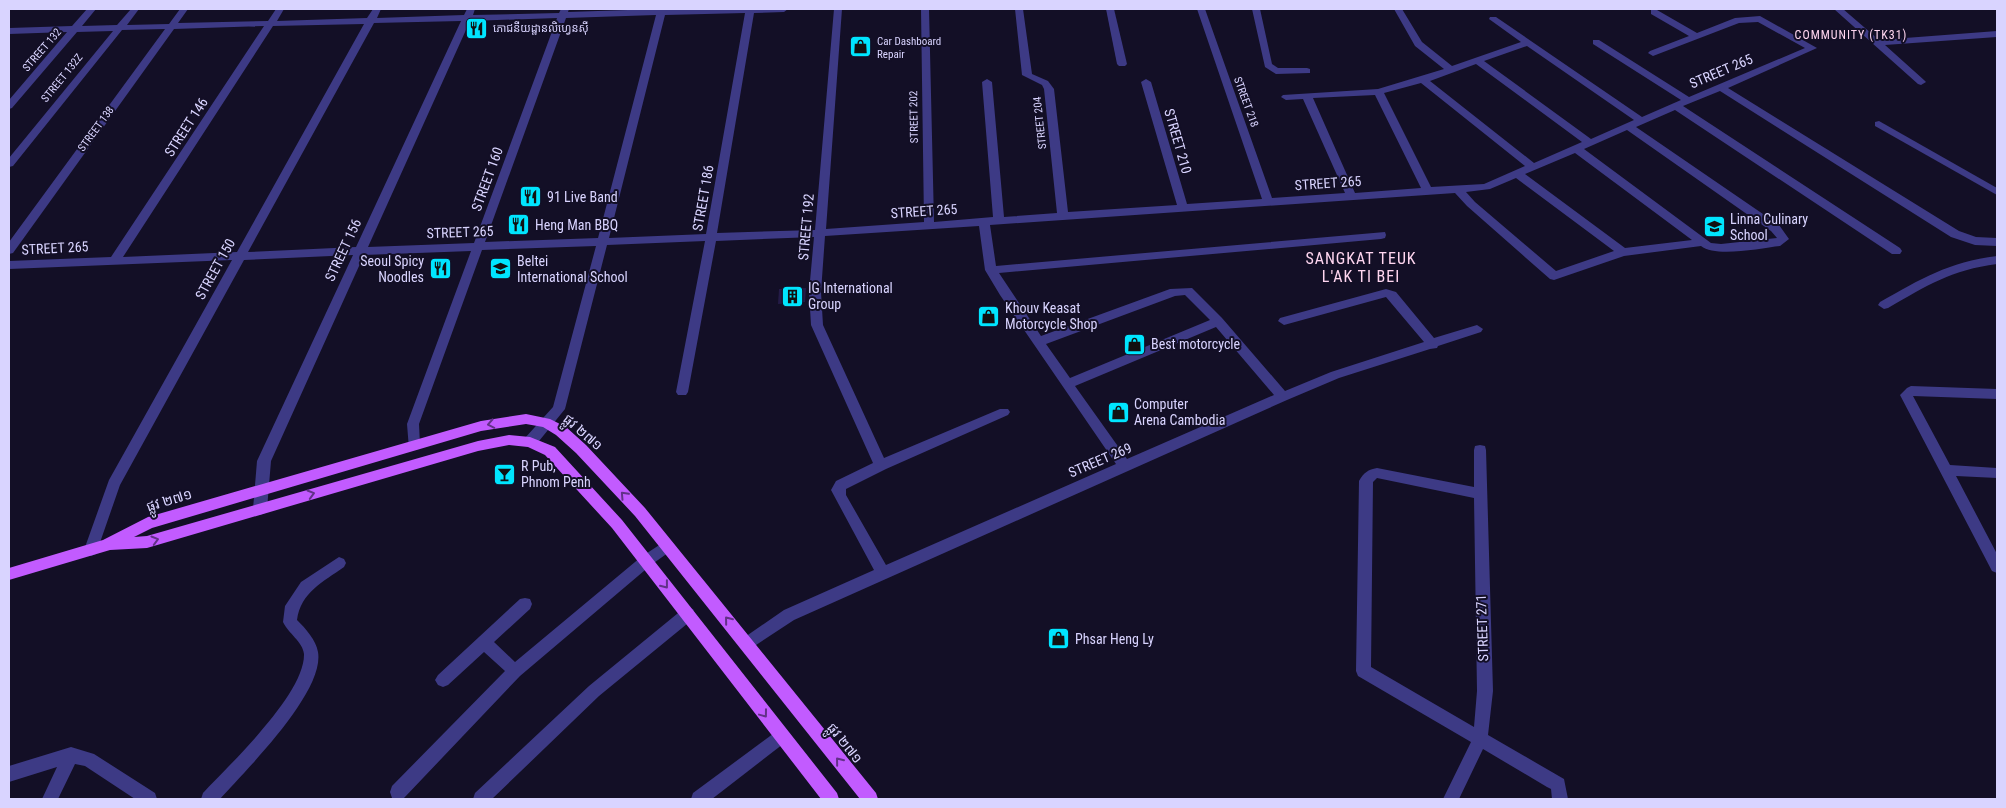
<svg xmlns="http://www.w3.org/2000/svg" width="2006" height="808" viewBox="0 0 2006 808" font-family="'Roboto Condensed','Noto Sans Khmer',sans-serif">
  <style>
    .building { fill: #241b47 }
    .lines { fill: none; stroke-linecap: round; stroke-linejoin: round }
    .minor { fill: #3d3a85; fill-rule: evenodd }
    .major { fill: #c25bff; fill-rule: evenodd }
    .oneway { stroke: #623188 }
    .labels { text-anchor: middle; dominant-baseline: central; stroke-width: 4; stroke-linejoin: round; paint-order: stroke }
    .far-poi-label { font-size: 11px; fill: #d9d4ff; stroke: #130f26; text-anchor: start }
    .far-street-label { font-size: 11px; fill: #d9d4ff; stroke: #130f26 }
    .far-neighbourhood-label { font-size: 12px; letter-spacing: 1px; fill: #ffd6f0; stroke: #130f26 }
    .street-label { font-size: 14px; fill: #d9d4ff; stroke: #130f26 }
    .poi-label { font-size: 14px; fill: #d9d4ff; stroke: #130f26; text-anchor: start }
    .quarter-label { font-size: 16px; letter-spacing: 1px; fill: #ffd6f0; stroke: #130f26 }
  </style>
  <rect width="100%" height="100%" fill="#130f26"/>
  <!-- building -->
  <polygon class="building" points="806,288 805,302 778,304 779,289"/>
  <g class="lines">
    <!-- minor -->
    <g class="minor">
      <path d="M87 9H96L82 26 117 25 131 9H139L127 25 169 24 180 9H188L178 23 268 21 276 9H284L277 21 367 18 373 9H381L377 18 464 15 467 9H475L473 15 559 13 561 9H569L568 12 658 9H788L784 12 754 13 717 233 815 230 834 9H842L826 229 924 222 921 9H929L934 222 993 217 982 82 987 79 992 82 1004 217 1057 213 1044 89 1042 85 1022 75 1015 9H1023L1032 74 1048 81 1054 89 1068 212 1177 205 1141 82 1146 79 1151 82 1187 204 1262 199 1197 9H1205L1272 198 1345 193 1303 99 1286 100 1281 97 1283 95 1378 89 1444 69 1415 46 1394 9H1402L1422 42 1452 66 1521 42 1489 19 1490 17H1496L1642 117 1681 100 1593 44V40H1599L1689 97 1805 48 1758 22 1739 23 1653 56 1648 53 1650 51 1689 36 1651 14V10H1657L1697 33 1735 18 1760 16 1817 48 1728 88 1959 231 1976 237 1997 238V246L1975 245 1951 237 1720 91 1683 106 1900 248 1902 251 1900 254H1892L1675 110 1636 127 1779 225 1789 239 1780 246C1761 248 1716 258 1701 246L1624 256 1554 280 1550 279 1467 206 1455 193 990 225 996 266 1385 232 1386 235 1385 238 1381 239 999 273 1041 336 1170 289 1192 288 1222 318 1285 391 1331 372 1424 342 1386 297 1284 325 1278 321 1280 318 1386 289 1396 292 1434 338 1477 325 1483 329 1481 332 1438 346 1437 348 1430 349 1339 378 1287 400 794 620 747 651 742 649 740 644 742 639 784 610 874 570 831 490 836 481 873 463 811 325 809 292 814 237 716 241 688 392 686 395H678L676 392 705 241 607 245 565 409 535 446 530 447 525 446 524 442 525 438 553 407 596 246 482 250 419 424 420 445 419 449 414 450 409 449 407 424 471 251 364 255 271 461 267 509 265 513 260 515 255 513 253 509 257 461 353 255 244 260 120 485 96 554 91 556 86 554 84 550 109 480 232 260 9 269V261L111 257 264 26 174 29 13 253 9 254V242L165 29 122 30 13 166 9 167V158L113 31 77 32 12 108 9 109V100L67 32 9 34V28L72 26ZM745 13 706 234 609 238 665 15ZM656 15 598 238 485 242 566 18ZM557 18 474 243 368 247 470 21ZM461 21 356 247 248 252 374 23ZM364 24 237 252 123 257 273 26ZM1527 46 1634 120 1591 139 1484 61ZM1476 64 1582 142 1534 163 1430 81ZM1421 83 1525 166 1484 184 1431 187 1384 93ZM1375 95 1421 188 1355 193 1313 98ZM1627 130 1771 231 1777 238 1721 244 1711 243 1584 149ZM1575 153 1692 240 1625 248 1525 174ZM1516 178 1614 251 1556 271 1475 202 1466 192 1490 189ZM979 226 985 270 1000 295 1116 464 886 565 846 495V489L886 469 1008 415 1010 412 1008 409H1000L884 458 823 325 821 292 825 236ZM1185 295 1210 320 1070 378 1046 344 1175 296ZM1216 327 1274 395 1127 459 1075 386Z"/>
      <polygon points="1106,9 1114,9 1127,64 1125,66 1119,66 1117,64"/>
      <polygon points="1252,9 1260,9 1272,64 1278,68 1307,68 1310,69 1310,73 1276,74 1265,67"/>
      <polygon points="1834,9 1843,9 1879,40 1997,31 1997,37 1885,45 1924,80 1926,82 1921,85 1918,84"/>
      <polygon points="1879,121 1997,188 1997,195 1875,126 1875,122"/>
      <path d="M1997 256V264C1951 270 1928 285 1888 308L1884 309 1878 305 1880 302C1921 279 1948 262 1997 256Z"/>
      <polygon points="1911,386 1997,389 1997,399 1913,396 1950,465 1997,468 1997,478 1956,476 1997,554 1997,573 1992,571 1900,395 1907,388"/>
      <path d="M1480 445 1485 446 1486 450 1493 691 1488 735 1564 779 1568 799H1552L1551 789 1547 787 1483 749 1459 799H1443L1471 742 1358 676 1356 671 1359 481C1364 472 1368 470 1377 468L1474 487V450L1475 446ZM1377 478 1474 498 1477 691 1474 727 1371 667 1373 482Z"/>
      <polygon points="667,540 672,542 674,546 672,550 651,565 520,676 404,798 400,799 392,798 390,792 392,786 505,671 484,652 448,685 443,687 438,685 435,680 438,675 520,599 525,598 530,599 532,604 530,609 494,642 515,662 641,557"/>
      <path d="M339 557 344 559 346 563 344 567C323 582 301 592 297 620 306 629 316 640 318 652 325 692 246 770 220 799H201L203 793C230 764 305 694 304 654 303 642 288 633 283 622L285 606 301 582Z"/>
      <polygon points="688,608 693,609 695,614 693,619 599,696 492,799 473,799 475,793 589,686 683,609"/>
      <polygon points="781,728 787,731 789,736 787,741 712,799 691,799 693,793"/>
      <polygon points="71,747 94,754 155,793 157,799 135,799 85,766 75,764 58,799 42,799 57,767 9,782 9,766"/>
    </g>
    <!-- major -->
    <polygon class="major" points="526,414 550,419 566,427 586,445 645,508 876,793 878,799 860,799 635,516 576,453 556,435 543,427 526,424 481,431 152,528 134,537 147,536 478,441 509,435 530,437 555,447 622,520 837,793 839,799 821,799 612,528 545,455 528,447 509,445 478,451 147,548 110,550 9,580 9,568 103,540 148,517 481,421"/>
  </g>
  <!-- one-way arrows -->
  <defs><path id="oneway-chevron" d="M-2-3.5L2.5 0L-2 3.5" fill="none" stroke-width="1.6" stroke-linecap="round" stroke-linejoin="round" transform="scale(1.25)"/></defs>
  <g class="oneway">
    <use href="#oneway-chevron" transform="translate(491 424) rotate(169)"/>
    <use href="#oneway-chevron" transform="translate(311 494) rotate(-16)"/>
    <use href="#oneway-chevron" transform="translate(624 495) rotate(-133)"/>
    <use href="#oneway-chevron" transform="translate(155 540) rotate(-16)"/>
    <use href="#oneway-chevron" transform="translate(665 585) rotate(52)"/>
    <use href="#oneway-chevron" transform="translate(728 620) rotate(-129)"/>
    <use href="#oneway-chevron" transform="translate(764 714) rotate(53)"/>
    <use href="#oneway-chevron" transform="translate(839 761) rotate(-129)"/>
  </g>
  <!-- icons -->
  <defs>
    <symbol id="restaurant-square" viewBox="-11 -11 22 22"><rect x="-9" y="-9" width="18" height="18" rx="4" fill="#00e5ff" stroke="#130f26"/><path d="M-5-6h1v4h1v-4h1v4h1v-4h1v5L-1.5 .5V6h-2V.5L-5-1ZM5-6V6H3V1.5H1.5Q1.5-4 5-6Z" fill="#111"/></symbol>
    <symbol id="shop-square" viewBox="-11 -11 22 22"><rect x="-9" y="-9" width="18" height="18" rx="4" fill="#00e5ff" stroke="#130f26"/><path d="M-5-2.5h2.3a2.7 3.5 0 0 1 5.4 0H5L5.5 6h-11ZM-1.5-2.5h3a1.5 2.3 0 0 0-3 0Z" fill="#111"/></symbol>
    <symbol id="school-square" viewBox="-11 -11 22 22"><rect x="-9" y="-9" width="18" height="18" rx="4" fill="#00e5ff" stroke="#130f26"/><path d="M0-5L7-2L0 1L-7-2ZM-4 1L0 2.5L4 1V4Q0 6-4 4Z" fill="#111"/></symbol>
    <symbol id="building-square" viewBox="-11 -11 22 22"><rect x="-9" y="-9" width="18" height="18" rx="4" fill="#00e5ff" stroke="#130f26"/><path d="M-4-6H4V6H1V3H-1V6H-4ZM-2.5-4.3h1.7v1.8h-1.7ZM.8-4.3h1.7v1.8H.8ZM-2.5-1h1.7V.8h-1.7ZM.8-1h1.7V.8H.8Z" fill="#111"/></symbol>
    <symbol id="bar-square" viewBox="-11 -11 22 22"><rect x="-9" y="-9" width="18" height="18" rx="4" fill="#00e5ff" stroke="#130f26"/><path d="M-6-5H6L.8 .8V4.5H3.5V6h-7V4.5H-.8V.8Z" fill="#111"/></symbol>
  </defs>
  <g fill-rule="evenodd">
    <use href="#restaurant-square" x="464" y="16" width="25" height="25"/>
    <use href="#shop-square" x="848" y="34" width="25" height="25"/>
    <use href="#restaurant-square" x="518" y="184" width="25" height="25"/>
    <use href="#restaurant-square" x="506" y="212" width="25" height="25"/>
    <use href="#school-square" x="1702" y="214" width="25" height="25"/>
    <use href="#restaurant-square" x="428" y="256" width="25" height="25"/>
    <use href="#school-square" x="488" y="256" width="25" height="25"/>
    <use href="#building-square" x="780" y="284" width="25" height="25"/>
    <use href="#shop-square" x="976" y="304" width="25" height="25"/>
    <use href="#shop-square" x="1122" y="332" width="25" height="25"/>
    <use href="#shop-square" x="1106" y="400" width="25" height="25"/>
    <use href="#bar-square" x="492" y="462" width="25" height="25"/>
    <use href="#shop-square" x="1046" y="626" width="25" height="25"/>
  </g>
  <g class="labels">
    <!-- far-poi labels -->
    <g class="far-poi-label">
      <text x="493" y="28">ភោជនីយដ្ឋានលិហ្វេនសុី</text>
      <text x="877" y="41">Car Dashboard<tspan x="877" dy="13">Repair</tspan></text>
    </g>
    <!-- far-street labels -->
    <g class="far-street-label">
      <text transform="translate(42 50) rotate(-49)">STREET 132</text>
      <text transform="translate(62 78) rotate(-51)">STREET 132Z</text>
      <text transform="translate(1246 102) rotate(70)">STREET 218</text>
      <text transform="translate(914 117) rotate(-91)">STREET 202</text>
      <text transform="translate(1040 123) rotate(-96)">STREET 204</text>
      <text transform="translate(96 129) rotate(-54)">STREET 138</text>
    </g>
    <!-- far-neighbourhood labels -->
    <g class="far-neighbourhood-label">
      <text x="1851" y="35">COMMUNITY (TK31)</text>
    </g>
    <!-- street labels -->
    <g class="street-label">
      <text transform="translate(1721 71) rotate(-23)">STREET 265</text>
      <text transform="translate(186 127) rotate(-57)">STREET 146</text>
      <text transform="translate(1178 141) rotate(74)">STREET 210</text>
      <text transform="translate(487 179) rotate(-70)">STREET 160</text>
      <text transform="translate(1328 183) rotate(-4)">STREET 265</text>
      <text transform="translate(703 198) rotate(-80)">STREET 186</text>
      <text transform="translate(924 211) rotate(-4)">STREET 265</text>
      <text transform="translate(806 227) rotate(-85)">STREET 192</text>
      <text transform="translate(460 232) rotate(-2)">STREET 265</text>
      <text transform="translate(55 248) rotate(-3)">STREET 265</text>
      <text transform="translate(343 250) rotate(-65)">STREET 156</text>
      <text transform="translate(215 269) rotate(-61)">STREET 150</text>
      <text transform="translate(583 432) rotate(41)">ផ្លូវ ២៧១</text>
      <text transform="translate(1100 460) rotate(-23)">STREET 269</text>
      <text transform="translate(169 500) rotate(-17)">ផ្លូវ ២៧១</text>
      <text transform="translate(1482 628) rotate(-92)">STREET 271</text>
      <text transform="translate(845 743) rotate(51)">ផ្លូវ ២៧១</text>
    </g>
    <!-- poi labels -->
    <g class="poi-label">
      <text x="547" y="197">91 Live Band</text>
      <text x="1730" y="219">Linna Culinary<tspan x="1730" dy="16">School</tspan></text>
      <text x="535" y="225">Heng Man BBQ</text>
      <text x="424" y="261" text-anchor="end">Seoul Spicy<tspan x="424" dy="16">Noodles</tspan></text>
      <text x="517" y="261">Beltei<tspan x="517" dy="16">International School</tspan></text>
      <text x="808" y="288">IG International<tspan x="808" dy="16">Group</tspan></text>
      <text x="1005" y="308">Khouv Keasat<tspan x="1005" dy="16">Motorcycle Shop</tspan></text>
      <text x="1151" y="344">Best motorcycle</text>
      <text x="1134" y="404">Computer<tspan x="1134" dy="16">Arena Cambodia</tspan></text>
      <text x="521" y="466">R Pub,<tspan x="521" dy="16">Phnom Penh</tspan></text>
      <text x="1075" y="639">Phsar Heng Ly</text>
    </g>
    <!-- quarter labels -->
    <g class="quarter-label">
      <text x="1361" y="258">SANGKAT TEUK<tspan x="1361" dy="18">L'AK TI BEI</tspan></text>
    </g>
  </g>
  <!-- border -->
  <rect width="2006" height="808" fill="none" stroke="#d9d4ff" stroke-width="20"/>
</svg>
